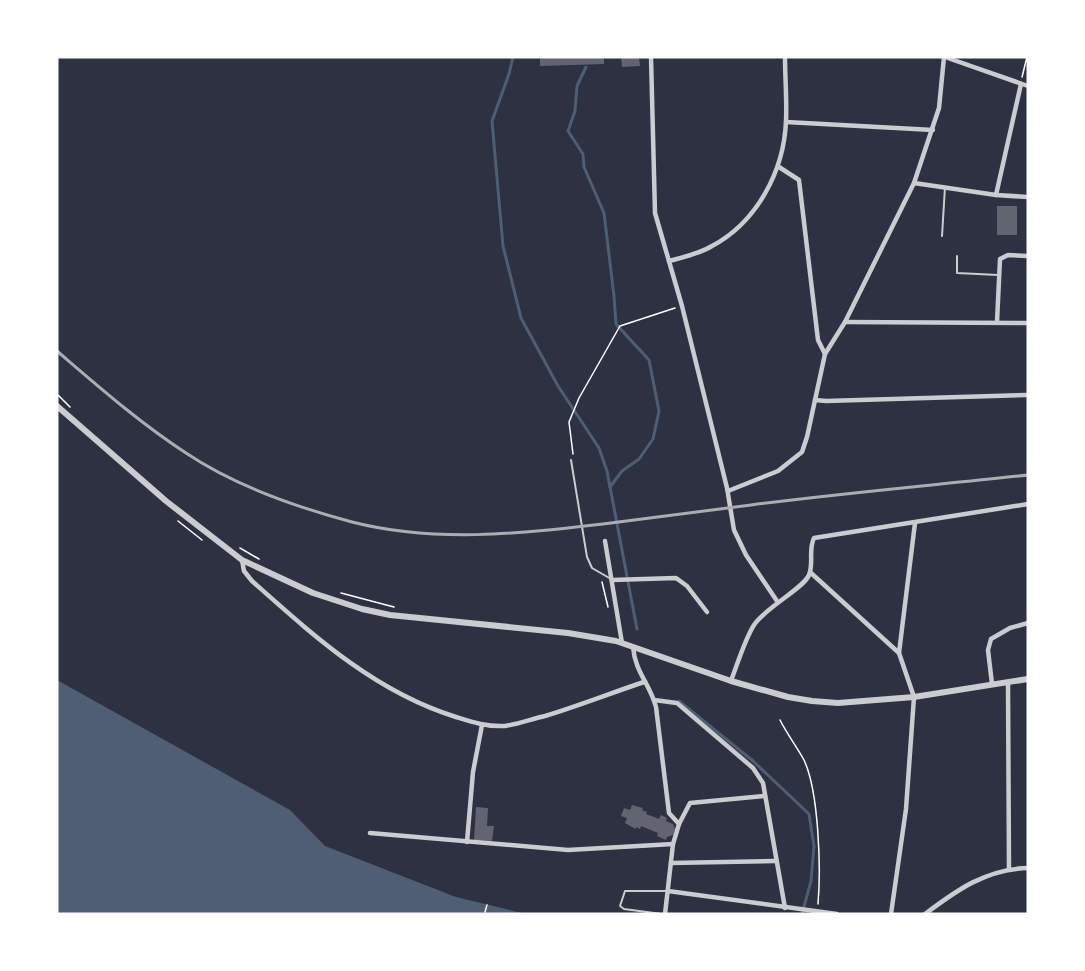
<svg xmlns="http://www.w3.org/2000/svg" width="1085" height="971" viewBox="0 0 1085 971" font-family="'Source Serif 4',serif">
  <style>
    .water { fill: #4f5d75 }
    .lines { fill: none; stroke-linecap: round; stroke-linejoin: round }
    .stream { stroke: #4f5d75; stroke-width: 3 }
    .building { fill: #626471 }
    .path { stroke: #fff; stroke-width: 1.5 }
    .service { stroke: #caccd0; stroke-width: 2 }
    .minor { stroke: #caccd0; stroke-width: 4.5 }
    .tertiary { stroke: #caccd0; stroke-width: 6 }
    .rail { stroke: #abadb3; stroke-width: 3 }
  </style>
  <rect width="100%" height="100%" fill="#2d3142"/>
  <!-- water -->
  <polygon class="water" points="57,680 290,810 325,846 456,897 526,914 57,914"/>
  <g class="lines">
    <!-- stream -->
    <g class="stream">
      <polyline points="513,57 509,74 492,121 503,246 521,318 558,386 599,448 607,471 637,629"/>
      <polyline points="586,67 577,86 575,111 568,131 583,154 584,167 604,213 614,296 616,324 649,360 659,411 653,439 639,459 622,471 610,487"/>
      <polyline points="679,701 753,761 809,814 814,846 811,881 802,914"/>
    </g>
  </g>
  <!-- building -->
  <g class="building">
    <polygon points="540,57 604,57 604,64 540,66"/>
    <polygon points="621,57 639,57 640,66 622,67"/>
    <rect x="997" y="206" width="20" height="29"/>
    <polygon points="632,805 643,808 642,810 647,812 646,814 659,819 661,815 667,818 666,821 673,824 675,829 673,835 667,837 666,840 657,836 658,833 641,826 640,829 636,827 636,829 630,826 625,823 627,818 621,816 624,808 630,810"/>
    <polygon points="476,807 488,808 487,826 494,826 492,841 474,840"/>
  </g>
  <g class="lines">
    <!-- path -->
    <g class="path">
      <polyline points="1022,77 1027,57"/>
      <polyline points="57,394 70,407"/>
      <polyline points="573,454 569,422 579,398 620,326 675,308"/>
      <polyline points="178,521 202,540"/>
      <polyline points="240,548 259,559"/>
      <polyline points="602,582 608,607"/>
      <polyline points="341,593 394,607"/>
      <path d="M780 720C787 734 797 747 804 760 819 792 821 869 818 904"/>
      <polyline points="485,912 487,905"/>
    </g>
    <!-- service -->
    <g class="service">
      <polyline points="942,236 945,187"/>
      <polyline points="957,256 957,273 998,275"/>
      <polyline points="571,460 587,557 592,568 611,579"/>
      <polyline points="662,914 624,909 620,906 625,891 668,891"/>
    </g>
    <!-- minor -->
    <g class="minor">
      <polyline points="651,57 655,213 682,306 727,488 734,530 746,555 777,601"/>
      <polyline points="945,57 1028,86"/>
      <polyline points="786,122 933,130"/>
      <polyline points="779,167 799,180 818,340 825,354"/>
      <polyline points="914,183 996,195 1028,197"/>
      <polyline points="996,195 1021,84"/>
      <path d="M669 261C684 257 699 254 712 246 757 222 784 171 786 121 787 100 785 78 785 57"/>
      <polyline points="845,322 1028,323"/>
      <polyline points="997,322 1000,259 1008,255 1028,256"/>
      <polyline points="815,400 826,401 1028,395"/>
      <polyline points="728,491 778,471 802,452 807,437 825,354 845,322 914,183 939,108 944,57"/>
      <polyline points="605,541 622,643"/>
      <path d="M242 560 244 571 252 581C314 636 375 692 456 717 472 722 487 727 505 726 518 724 532 719 545 716 578 706 611 693 644 682"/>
      <polyline points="811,573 899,653"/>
      <polyline points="612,580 676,578 687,586 707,612"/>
      <path d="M633 647C635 672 650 684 656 707L669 813 679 824 673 844 665 914"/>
      <path d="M731 681C737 665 745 639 754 625 766 607 803 589 809 575 814 563 808 550 814 538L1028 504"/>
      <polyline points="1008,682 1009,869"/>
      <polyline points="992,684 988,650 991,639 1010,628 1028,623"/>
      <polyline points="654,700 677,703 753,768 763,783 785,908"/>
      <polyline points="679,824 690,803 765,796"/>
      <polyline points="370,833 568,850 673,844"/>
      <polyline points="467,842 473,772 482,725"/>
      <polyline points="671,863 776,861"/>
      <polyline points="668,891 837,914"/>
      <polyline points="891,914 906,809 914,697 899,653 915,523"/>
      <path d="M925 914C957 890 986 869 1028 868"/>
    </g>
    <!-- tertiary -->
    <polyline class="tertiary" points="57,406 166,501 242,560 313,593 362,609 390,615 568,633 616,641 731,681 788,697 812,701 838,703 914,697 1028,679"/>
    <!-- rail -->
    <path class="rail" d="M57 351C99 387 140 423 186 453 235 486 296 507 352 522 434 543 520 534 603 524 653 518 702 511 751 505 843 493 936 485 1028 475"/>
  </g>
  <!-- border -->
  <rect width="1085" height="971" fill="none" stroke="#ffffff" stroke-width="117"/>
</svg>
